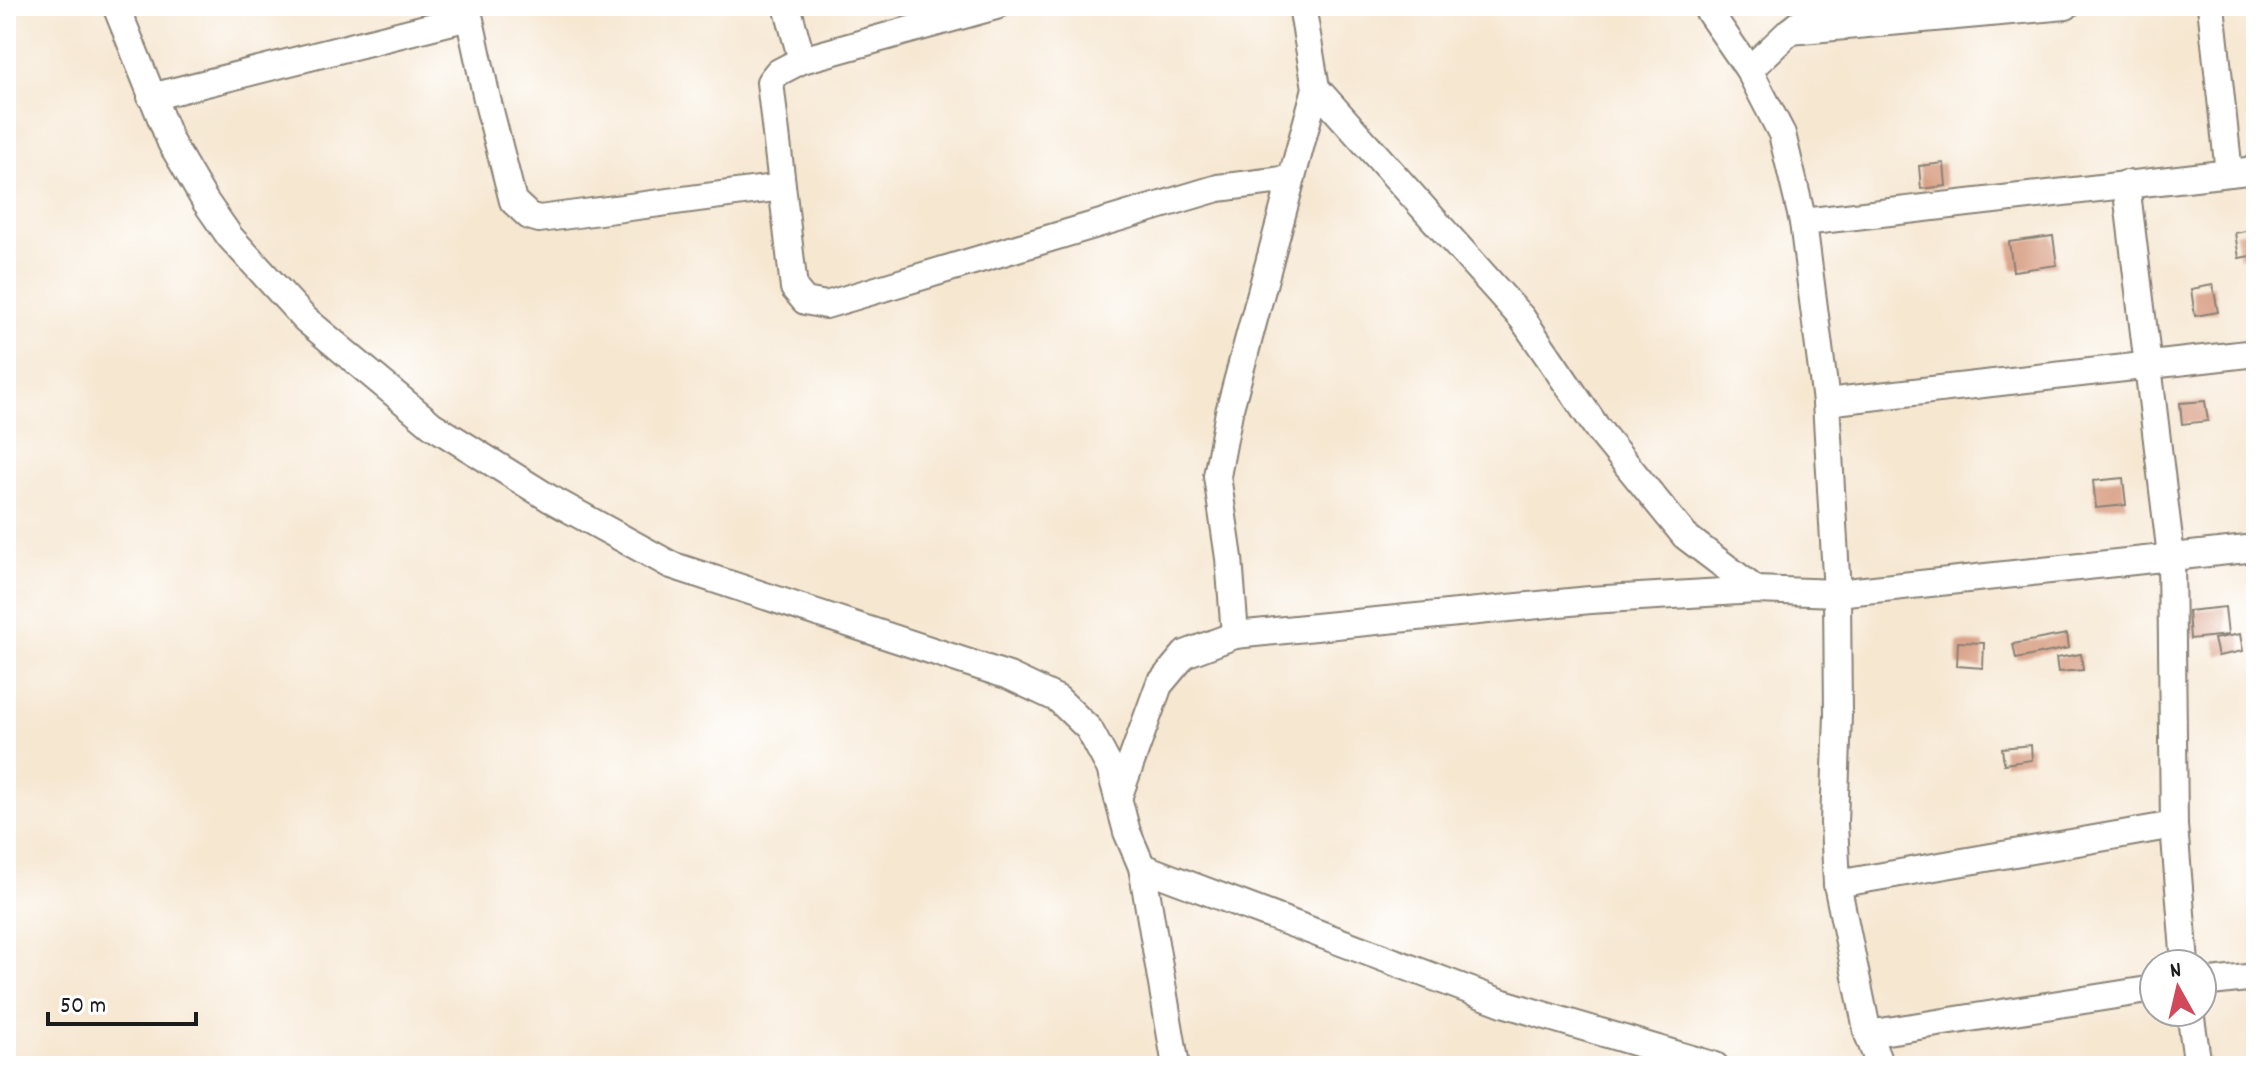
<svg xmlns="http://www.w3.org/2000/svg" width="2262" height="1072" viewBox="0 0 2262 1072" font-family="Dekko,sans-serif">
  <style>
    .building { fill: #d6987c }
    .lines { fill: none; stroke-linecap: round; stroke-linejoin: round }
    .minor-casing { stroke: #898276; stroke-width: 30 }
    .minor { stroke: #fff; stroke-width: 26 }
  </style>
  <rect width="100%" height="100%" fill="#fff"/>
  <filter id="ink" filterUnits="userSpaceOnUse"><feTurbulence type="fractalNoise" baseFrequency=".0125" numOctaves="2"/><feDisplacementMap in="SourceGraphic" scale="16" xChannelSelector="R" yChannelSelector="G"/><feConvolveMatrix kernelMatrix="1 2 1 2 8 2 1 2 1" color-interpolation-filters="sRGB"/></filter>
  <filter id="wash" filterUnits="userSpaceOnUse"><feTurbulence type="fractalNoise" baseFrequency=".006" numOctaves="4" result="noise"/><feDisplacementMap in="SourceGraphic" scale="32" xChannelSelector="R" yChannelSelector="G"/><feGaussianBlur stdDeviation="1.8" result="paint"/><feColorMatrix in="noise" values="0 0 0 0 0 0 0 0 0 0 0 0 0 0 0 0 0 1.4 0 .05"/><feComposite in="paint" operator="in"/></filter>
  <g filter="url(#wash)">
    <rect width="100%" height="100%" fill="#f6e7d1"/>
    <g id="blocks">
      <!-- building -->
      <g class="building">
        <polygon points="1944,163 1946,186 1921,189 1919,166"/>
        <polygon points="2256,229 2256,255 2239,258 2235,233"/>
        <polygon points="2053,236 2057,265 2013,271 2009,242"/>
        <polygon points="2213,285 2218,312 2195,316 2191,289"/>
        <polygon points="2205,401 2208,421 2182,424 2180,403"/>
        <polygon points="2123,478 2126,505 2096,508 2093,481"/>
        <polygon points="2225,607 2228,635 2190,639 2188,611"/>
        <polygon points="2067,634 2069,648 2016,659 2013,644"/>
        <polygon points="2240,634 2243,651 2218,656 2214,639"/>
        <polygon points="1958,642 1984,643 1983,668 1957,666"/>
        <polygon points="2081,654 2083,670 2058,672 2056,658"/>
        <polygon points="2031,745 2032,760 2004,764 2002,748"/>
      </g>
    </g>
  </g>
  <g filter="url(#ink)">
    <use href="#blocks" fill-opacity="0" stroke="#898276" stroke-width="2"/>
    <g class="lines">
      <defs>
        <g id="minor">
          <polyline points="116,6 171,143 205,201 230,237 305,319 432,425 549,498 671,565 1009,676 1058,699 1089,729 1110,768 1127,832 1142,867 1503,1003 1715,1066"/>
          <polyline points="467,6 487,99 513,201 529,216 539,219 782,187"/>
          <polyline points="787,6 802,60"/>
          <polyline points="996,6 802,60 777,73 770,82 794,288 805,301 826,305 1218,188 1291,179"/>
          <polyline points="1705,6 1749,70 1782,134 1803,222 1826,402 1837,593 1838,715 1834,823 1837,884 1868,1034 1880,1066"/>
          <polyline points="2211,6 2229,173"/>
          <polyline points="1790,31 2066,6"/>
          <polyline points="1749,70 1790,31 1821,6"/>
          <polyline points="1316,88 1522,318 1597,428 1685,536 1756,590"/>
          <polyline points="151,97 469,17"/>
          <polyline points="2126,184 2171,556 2174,825"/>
          <polyline points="1803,222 2256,170"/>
          <polyline points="1826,402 2256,353"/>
          <polyline points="1235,635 1229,558 1217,476 1229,412 1316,88 1302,6"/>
          <polyline points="1118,798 1159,685 1185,654 1235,635 1590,600 1756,590 1837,593 2256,548"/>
          <polyline points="1142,867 1176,1066"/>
          <polyline points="1837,884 2174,825 2185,964"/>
          <polyline points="2202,983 2256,977"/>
          <polyline points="2190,1012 2198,1066"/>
          <polyline points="1868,1034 2154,989"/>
        </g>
      </defs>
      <!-- minor casing -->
      <use href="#minor" class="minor-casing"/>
      <!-- minor -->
      <use href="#minor" class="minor"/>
    </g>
  </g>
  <!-- margin -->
  <rect width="2262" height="1072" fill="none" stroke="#fff" stroke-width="32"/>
  <!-- north arrow -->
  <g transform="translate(2178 988) rotate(352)"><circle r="38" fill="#ffffff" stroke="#a4a4a4" stroke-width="2"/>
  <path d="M0-6L14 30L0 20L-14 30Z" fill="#d1495b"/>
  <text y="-12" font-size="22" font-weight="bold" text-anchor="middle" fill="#1c1c1c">N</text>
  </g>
  <!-- scale -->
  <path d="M48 1012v12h148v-12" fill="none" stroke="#1c1c1c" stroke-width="4"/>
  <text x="60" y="1012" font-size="24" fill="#1c1c1c" stroke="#ffffff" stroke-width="6" paint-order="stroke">50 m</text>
</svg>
